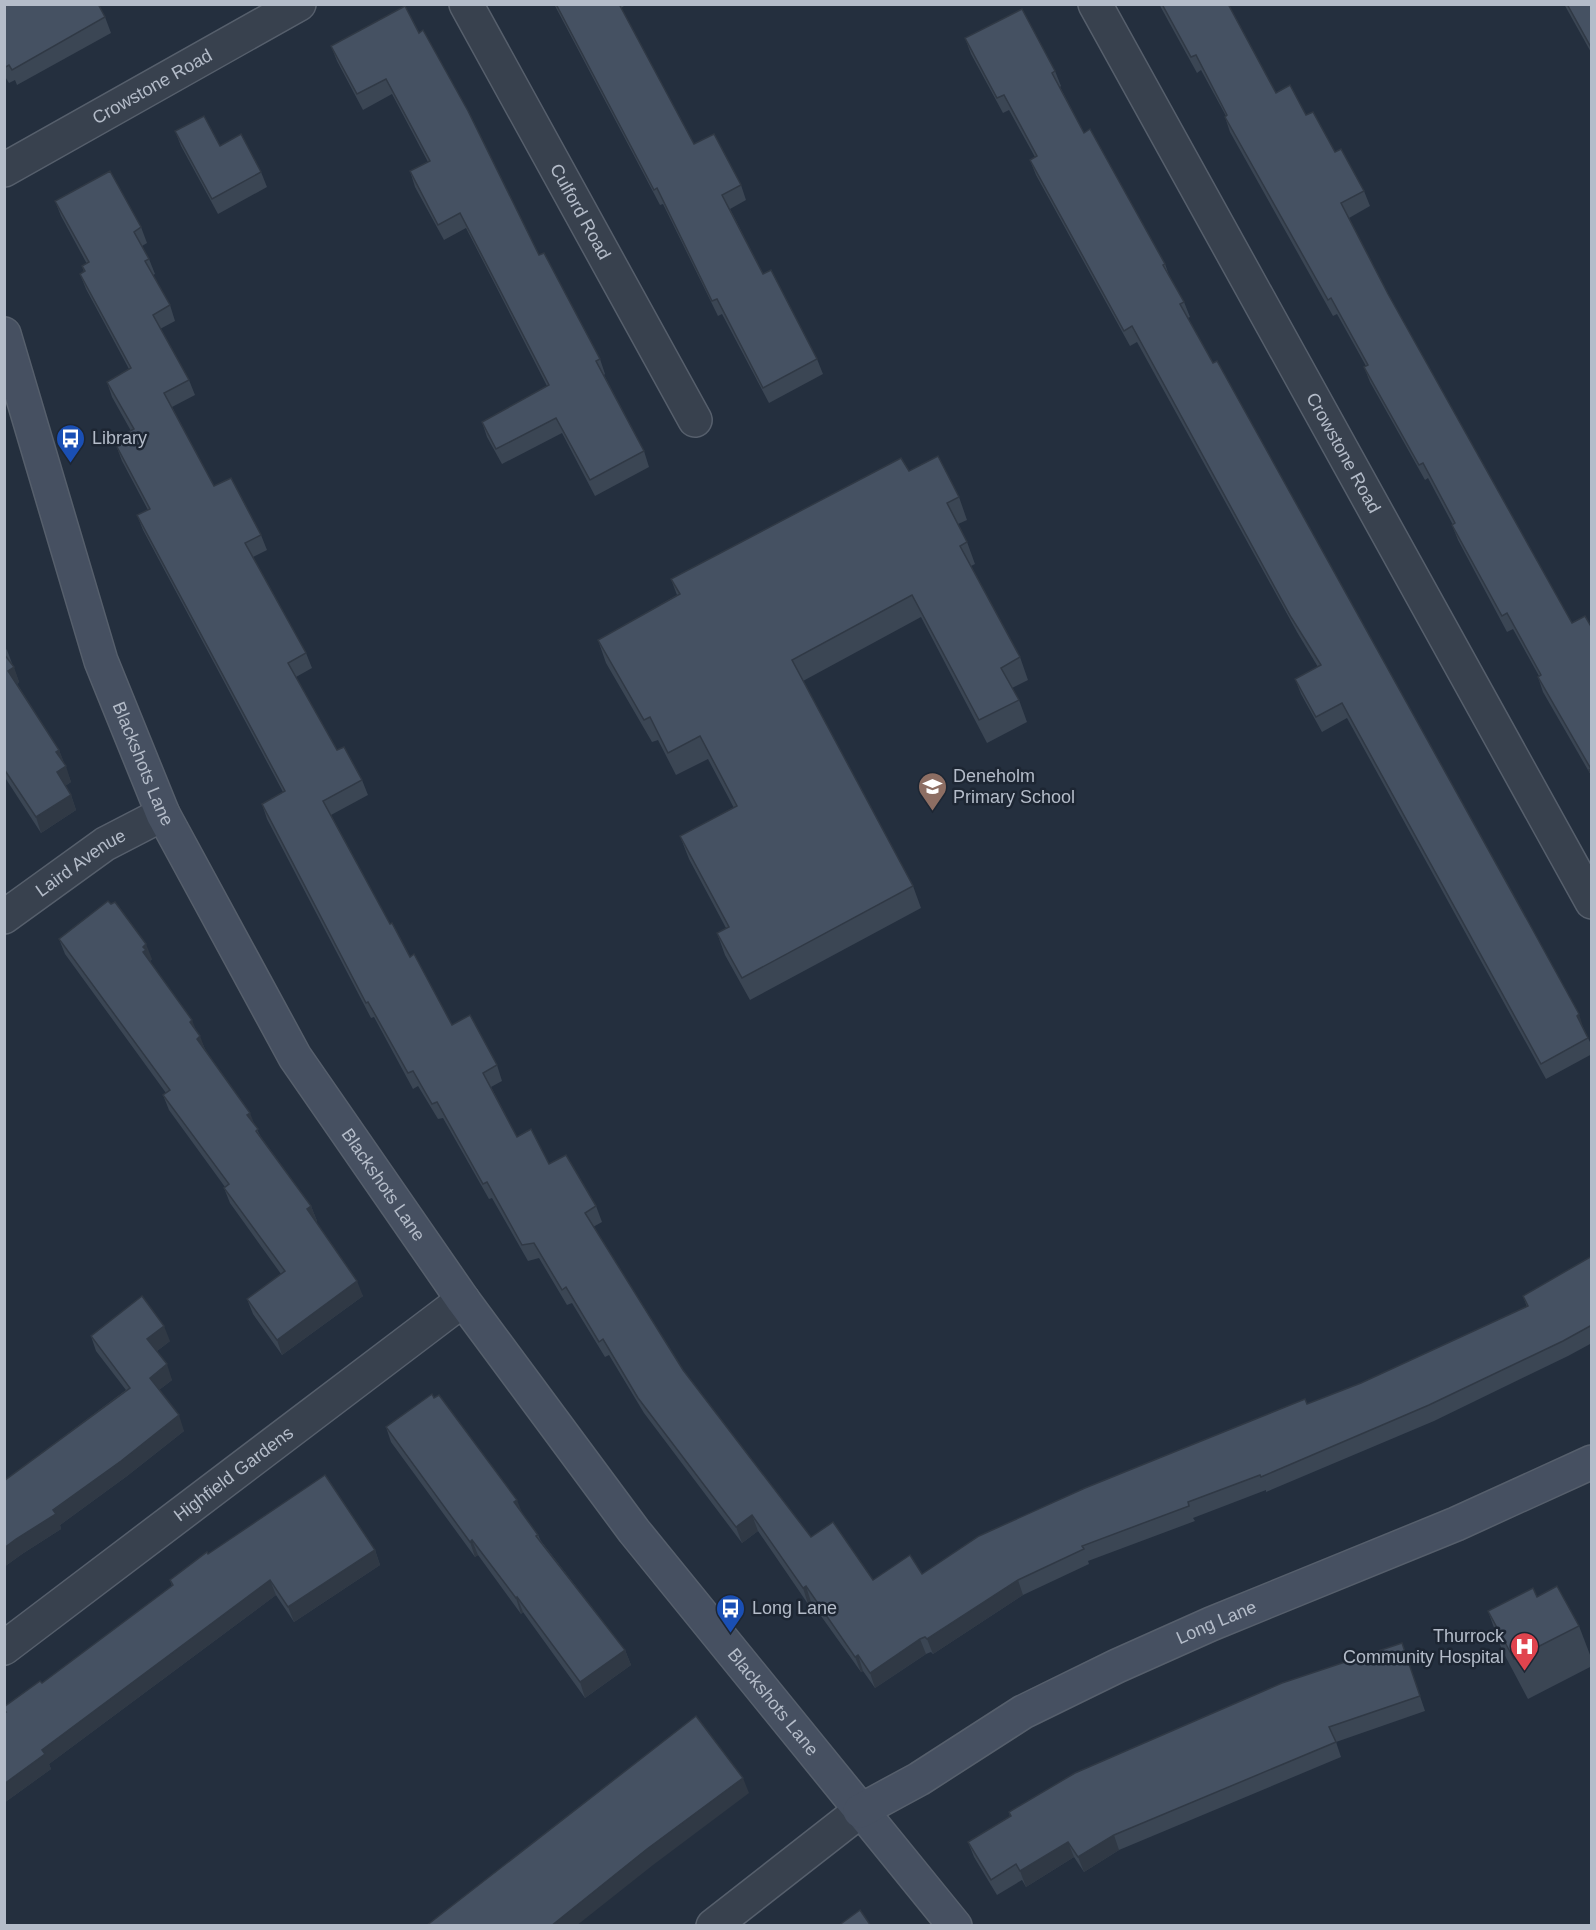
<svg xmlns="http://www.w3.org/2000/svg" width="1596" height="1930" viewBox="0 0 1596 1930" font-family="Helvetica,sans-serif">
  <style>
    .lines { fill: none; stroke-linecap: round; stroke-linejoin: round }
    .street-casing { stroke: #565f6c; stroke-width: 36 }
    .secondary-casing { stroke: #565f6c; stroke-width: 36 }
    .street { stroke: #38414e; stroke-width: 33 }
    .secondary { stroke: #465061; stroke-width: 33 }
    .wall { fill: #3b4654 }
    .shaded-wall { fill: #303945 }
    .building { fill: #455162; stroke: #303945; stroke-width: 1.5 }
    .labels { text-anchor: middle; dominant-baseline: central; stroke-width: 5; stroke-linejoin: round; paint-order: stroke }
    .street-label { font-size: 18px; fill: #b4bcc9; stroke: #1d2633 }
    .poi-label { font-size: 18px; fill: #b4bcc9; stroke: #1d2633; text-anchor: start }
  </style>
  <rect width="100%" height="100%" fill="#242f3e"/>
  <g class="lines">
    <defs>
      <g id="street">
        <path id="s1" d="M466 4 695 420"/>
        <path id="s2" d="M1095 4 1592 902"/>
        <path id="s3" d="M4 170 299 4"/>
        <path id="s4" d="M4 917 105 844 163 814"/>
        <path id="s5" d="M4 1648 463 1300"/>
        <polyline points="713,1926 860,1811"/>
      </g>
      <g id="secondary">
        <path id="s6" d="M4 334 101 661 163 814 295 1057 463 1300 634 1531 955 1926"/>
        <path id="s7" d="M860 1811 919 1779 1023 1712 1117 1666 1211 1624 1456 1524 1592 1462"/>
      </g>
    </defs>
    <!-- street casing -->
    <use href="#street" class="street-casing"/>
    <!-- secondary casing -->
    <use href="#secondary" class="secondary-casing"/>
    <!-- street -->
    <use href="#street" class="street"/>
    <!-- secondary -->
    <use href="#secondary" class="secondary"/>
  </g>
  <!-- wall -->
  <g class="wall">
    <polygon points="4,4 105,17 111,33 17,85 15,80 9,83 4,75"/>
    <polygon points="554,4 627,4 621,8 694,144 741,185 746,200 730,209 763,274 817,359 823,374 769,403 722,314 718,316 663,204 660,205"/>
    <polygon points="1159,4 1228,4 1276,93 1306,115 1364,191 1370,206 1349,218 1388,294 1572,623 1592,628 1592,777 1543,692 1538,677 1539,676 1513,629 1507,632 1458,540 1452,525 1453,525 1428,478 1425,480 1370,382 1364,367 1366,366 1337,314 1333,316 1230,132 1225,117 1226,116 1201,70 1197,73"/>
    <polygon points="1564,4 1592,4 1592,54"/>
    <polygon points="405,6 539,255 600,359 605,374 604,375 644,451 649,467 595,496 562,433 502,464 487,437 482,422 547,386 466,228 444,240 415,187 410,171 428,162 392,94 363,110 337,61 331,46"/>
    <polygon points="965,38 1055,71 1061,86 1060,87 1084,133 1165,264 1169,275 1184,302 1190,317 1188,318 1584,1030 1592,1046 1592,1054 1546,1079 1347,718 1322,732 1301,694 1295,679 1318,667 1297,632 1137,342 1130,346 1036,175 1030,160 1035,157 1009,110 1003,113 971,54"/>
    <polygon points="175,131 220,146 261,172 267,187 218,214 181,146"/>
    <polygon points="55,201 141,227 147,243 142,246 149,259 155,274 153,275 170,305 175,321 160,329 189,380 195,395 172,407 214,486 261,535 267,550 253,557 306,653 312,668 296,677 337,750 362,780 368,795 331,815 390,924 452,1025 497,1065 502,1081 491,1087 517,1137 596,1206 602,1222 593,1227 683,1370 811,1537 873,1580 922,1574 1307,1404 1361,1383 1527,1307 1523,1296 1592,1256 1592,1343 1568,1356 1434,1421 1266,1492 1266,1490 1193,1518 1195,1521 1088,1561 1089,1564 1023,1595 933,1654 931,1652 926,1654 875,1688 863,1671 861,1672 811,1602 808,1604 758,1531 742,1543 644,1413 609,1355 605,1357 572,1303 567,1305 539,1258 528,1261 492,1198 489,1199 443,1118 438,1119 418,1086 413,1089 374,1017 371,1018 267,819 262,804 283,792 143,530 137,515 148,510 122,461 116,445 119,444 117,438 131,431 112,397 107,382 129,369 86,289 80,274 84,272 82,266 87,264 61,216"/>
    <polygon points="909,471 959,497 967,520 958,524 967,542 975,564 971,566 1020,657 1028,680 1012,688 1019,700 1027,722 987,743 921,617 803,681 913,886 921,908 750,1000 725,955 717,933 726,928 689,859 680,836 734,808 708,759 676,775 658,740 652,742 606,663 598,640 677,595 671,579"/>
    <polygon points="4,647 7,650 19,682 17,684 59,750 71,782 65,786 71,795 76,810 41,833 4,776"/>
    <polygon points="59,939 152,959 150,961 197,1032 206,1051 254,1124 261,1137 311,1206 317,1221 316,1222 363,1296 282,1355 253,1314 247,1299 281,1274 230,1203 224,1188 225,1187 169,1110 163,1095 166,1093 65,954"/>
    <polygon points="91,1336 170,1341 157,1351 172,1380 159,1390 184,1431 127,1476 60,1525 61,1529 22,1554 4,1567 4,1481 126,1390 96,1351"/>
    <polygon points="386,1427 522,1513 538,1535 541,1541 625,1650 631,1665 585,1698 523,1612 521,1614 478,1555 475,1557 391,1442"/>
    <polygon points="375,1550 380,1565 294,1622 276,1595 49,1764 51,1769 4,1803 4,1707 42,1683 172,1586 170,1580 208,1554"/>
    <polygon points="1537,1597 1579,1626 1592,1660 1592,1666 1528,1699 1502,1650 1488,1611"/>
    <polygon points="1402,1643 1425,1711 1336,1742 1341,1757 1119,1850 1084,1872 1074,1857 1026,1887 1022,1880 997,1895 974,1857 968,1842 1010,1817 1009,1812"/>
  </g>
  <!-- shaded-wall -->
  <g class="shaded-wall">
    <polygon points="14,667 19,682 14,686 8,671"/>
    <polygon points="59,750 65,765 56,752"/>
    <polygon points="66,766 71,782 62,788 57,772"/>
    <polygon points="71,795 76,810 41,833 36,817"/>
    <polygon points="146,944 152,959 149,961 143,952 143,947"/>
    <polygon points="1579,1014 1584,1030 1577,1016"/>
    <polygon points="192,1020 198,1035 190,1022"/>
    <polygon points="200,1036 206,1052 197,1039"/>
    <polygon points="250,1113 256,1128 247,1115"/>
    <polygon points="311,1206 317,1221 312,1225 307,1209"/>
    <polygon points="357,1281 363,1296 282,1355 277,1340"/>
    <polygon points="164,1326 170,1341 153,1354 147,1339"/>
    <polygon points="167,1364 172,1380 155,1393 150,1378"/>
    <polygon points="179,1415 184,1431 127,1476 60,1525 61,1529 22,1554 4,1567 4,1548"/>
    <polygon points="517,1500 523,1515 514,1502"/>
    <polygon points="752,1515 758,1531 742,1543 736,1527"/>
    <polygon points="472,1540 478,1555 475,1557 470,1542"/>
    <polygon points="375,1550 380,1565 294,1622 288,1607"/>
    <polygon points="270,1580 276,1595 49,1764 51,1769 4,1803 4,1784 42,1750"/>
    <polygon points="1018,1580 1023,1595 933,1654 927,1639"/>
    <polygon points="806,1586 811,1602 808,1604 803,1588"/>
    <polygon points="517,1597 523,1612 521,1614 516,1598"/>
    <polygon points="920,1639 926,1654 875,1688 870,1673"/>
    <polygon points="625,1650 631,1665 585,1698 580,1682"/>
    <polygon points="858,1655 863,1671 861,1672 855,1657"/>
    <polygon points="743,1778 749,1793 653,1865 576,1926 551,1926 647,1849"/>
    <polygon points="1114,1835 1119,1850 1084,1872 1078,1857"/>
    <polygon points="1068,1842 1074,1857 1026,1887 1020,1871"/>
  </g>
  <!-- building -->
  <g class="building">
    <polygon points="4,4 98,4 105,17 12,70 9,65 4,68"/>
    <polygon points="556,4 619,4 694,144 714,134 741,185 722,195 763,274 771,270 817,359 763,388 717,299 712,301 657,188 654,190"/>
    <polygon points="1162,4 1228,4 1276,93 1290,85 1306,115 1313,112 1335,152 1341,149 1364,191 1341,203 1388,294 1572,623 1585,616 1592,628 1592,774 1589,770 1591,769 1538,677 1541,675 1507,613 1502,616 1452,525 1455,523 1423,463 1419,465 1364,367 1368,365 1331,298 1328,300 1225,117 1227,115 1196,55 1191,57"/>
    <polygon points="1567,4 1592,4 1592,49"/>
    <polygon points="405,6 419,33 423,30 468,111 539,255 544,253 600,359 596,361 644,451 590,480 556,418 496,449 482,422 549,385 460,213 438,225 410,171 430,161 386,79 357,94 331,46"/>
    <polygon points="1022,9 1055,71 1052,73 1084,133 1090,129 1165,264 1163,265 1184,302 1180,304 1213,363 1217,361 1529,923 1579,1014 1577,1016 1588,1038 1541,1064 1342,703 1316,717 1295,679 1321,665 1291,617 1132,326 1124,331 1030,160 1037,156 1004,95 997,98 965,38"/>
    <polygon points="204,116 220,146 241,134 261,172 212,199 175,131"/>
    <polygon points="110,171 141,227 134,232 149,259 145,261 170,305 153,315 189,380 164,393 214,486 231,478 261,535 245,543 306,653 288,663 337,750 344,747 362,780 323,801 390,924 392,923 410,957 414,954 452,1025 470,1015 497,1065 483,1073 517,1137 531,1129 549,1164 566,1155 596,1206 585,1213 683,1370 811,1537 833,1522 873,1580 910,1555 922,1574 979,1536 1085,1488 1305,1399 1307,1404 1361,1383 1528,1306 1523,1296 1592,1256 1592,1325 1563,1341 1429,1405 1261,1477 1260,1475 1188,1502 1189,1506 1082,1546 1084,1549 1018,1580 927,1639 925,1637 920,1639 870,1673 858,1655 855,1657 806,1586 803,1588 752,1515 736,1527 638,1398 603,1339 599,1342 566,1287 562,1290 534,1243 522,1245 487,1182 483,1184 437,1102 432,1104 413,1071 408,1073 368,1002 366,1003 262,804 285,791 137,515 150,509 116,445 120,443 117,438 134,429 107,382 131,368 80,274 85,271 82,266 89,262 55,201"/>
    <polygon points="938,456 959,497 947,503 967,542 960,546 1020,657 1001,668 1019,700 979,720 912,595 792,660 913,886 742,978 717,933 729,927 680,836 737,806 700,736 668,753 650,717 644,720 598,640 680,594 671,579 901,458 909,471"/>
    <polygon points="4,654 14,667 8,671 59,750 56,752 66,766 57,772 71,795 36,817 4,769"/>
    <polygon points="108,901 111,904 115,902 146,944 143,947 146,950 143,952 192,1020 190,1022 200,1036 197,1039 250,1113 247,1115 258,1129 256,1131 311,1206 307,1209 357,1281 277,1340 247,1299 285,1271 224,1188 229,1184 163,1095 170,1090 59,939"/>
    <polygon points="142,1296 164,1326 147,1339 167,1364 150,1378 179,1415 121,1461 53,1510 56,1514 16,1539 4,1548 4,1481 130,1388 91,1336"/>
    <polygon points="432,1394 434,1398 439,1395 517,1500 514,1502 538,1535 536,1536 625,1650 580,1682 517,1597 516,1598 472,1540 470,1542 386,1427"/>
    <polygon points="325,1475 375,1550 288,1607 270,1580 42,1750 45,1754 4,1784 4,1713 6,1712 4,1710 4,1707 40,1681 42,1683 173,1585 170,1580 207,1552 208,1554"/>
    <polygon points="1557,1586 1579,1626 1514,1659 1488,1611 1533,1588 1537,1597"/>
    <polygon points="1402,1643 1420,1696 1329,1727 1336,1742 1114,1835 1078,1857 1068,1842 1020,1871 1016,1864 991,1880 968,1842 1011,1816 1009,1812 1075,1773 1282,1683"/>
    <polygon points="696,1716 743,1778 647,1849 551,1926 426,1926"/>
    <polygon points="860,1910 871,1926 838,1926"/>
  </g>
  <!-- icons -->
  <defs>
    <symbol id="bus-pin" viewBox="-11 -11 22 30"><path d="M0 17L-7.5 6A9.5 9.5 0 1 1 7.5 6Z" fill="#1a4fb4" stroke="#1d2633"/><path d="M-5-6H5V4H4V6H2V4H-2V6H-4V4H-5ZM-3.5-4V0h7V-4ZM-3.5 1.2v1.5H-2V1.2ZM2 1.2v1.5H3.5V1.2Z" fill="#fff"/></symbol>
    <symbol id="school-pin" viewBox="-11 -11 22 30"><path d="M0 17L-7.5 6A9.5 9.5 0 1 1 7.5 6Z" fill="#8d6e63" stroke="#1d2633"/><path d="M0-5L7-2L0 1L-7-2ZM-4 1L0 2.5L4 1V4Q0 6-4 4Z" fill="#fff"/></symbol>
    <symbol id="hospital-pin" viewBox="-11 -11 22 30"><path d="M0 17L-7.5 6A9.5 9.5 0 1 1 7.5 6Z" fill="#e0444e" stroke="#1d2633"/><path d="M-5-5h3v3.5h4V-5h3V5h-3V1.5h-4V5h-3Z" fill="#fff"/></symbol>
  </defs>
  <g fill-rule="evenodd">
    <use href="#bus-pin" x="54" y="422" width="33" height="45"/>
    <use href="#school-pin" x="916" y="770" width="33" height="45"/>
    <use href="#bus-pin" x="714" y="1592" width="33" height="45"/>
    <use href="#hospital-pin" x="1508" y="1630" width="33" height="45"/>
  </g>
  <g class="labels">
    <!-- street labels -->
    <g class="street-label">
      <text stroke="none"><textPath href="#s3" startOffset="170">Crowstone Road</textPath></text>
      <text stroke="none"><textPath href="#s1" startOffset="237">Culford Road</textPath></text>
      <text stroke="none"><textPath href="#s2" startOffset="513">Crowstone Road</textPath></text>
      <text stroke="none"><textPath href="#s6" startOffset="452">Blackshots Lane</textPath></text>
      <text stroke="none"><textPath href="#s4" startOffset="94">Laird Avenue</textPath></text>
      <text stroke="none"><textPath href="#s6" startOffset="938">Blackshots Lane</textPath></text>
      <text stroke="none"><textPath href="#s5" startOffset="288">Highfield Gardens</textPath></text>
      <text stroke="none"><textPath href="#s7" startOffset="404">Long Lane</textPath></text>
      <text stroke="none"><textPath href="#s6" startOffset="1586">Blackshots Lane</textPath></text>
    </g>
    <!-- poi labels -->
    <g class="poi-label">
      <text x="92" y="438">Library</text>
      <text x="953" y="776">Deneholm<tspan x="953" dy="21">Primary School</tspan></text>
      <text x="752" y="1608">Long Lane</text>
      <text x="1504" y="1636" text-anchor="end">Thurrock<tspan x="1504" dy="21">Community Hospital</tspan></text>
    </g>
  </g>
  <!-- border -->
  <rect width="1596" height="1930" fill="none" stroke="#b4bcc9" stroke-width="12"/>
</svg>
